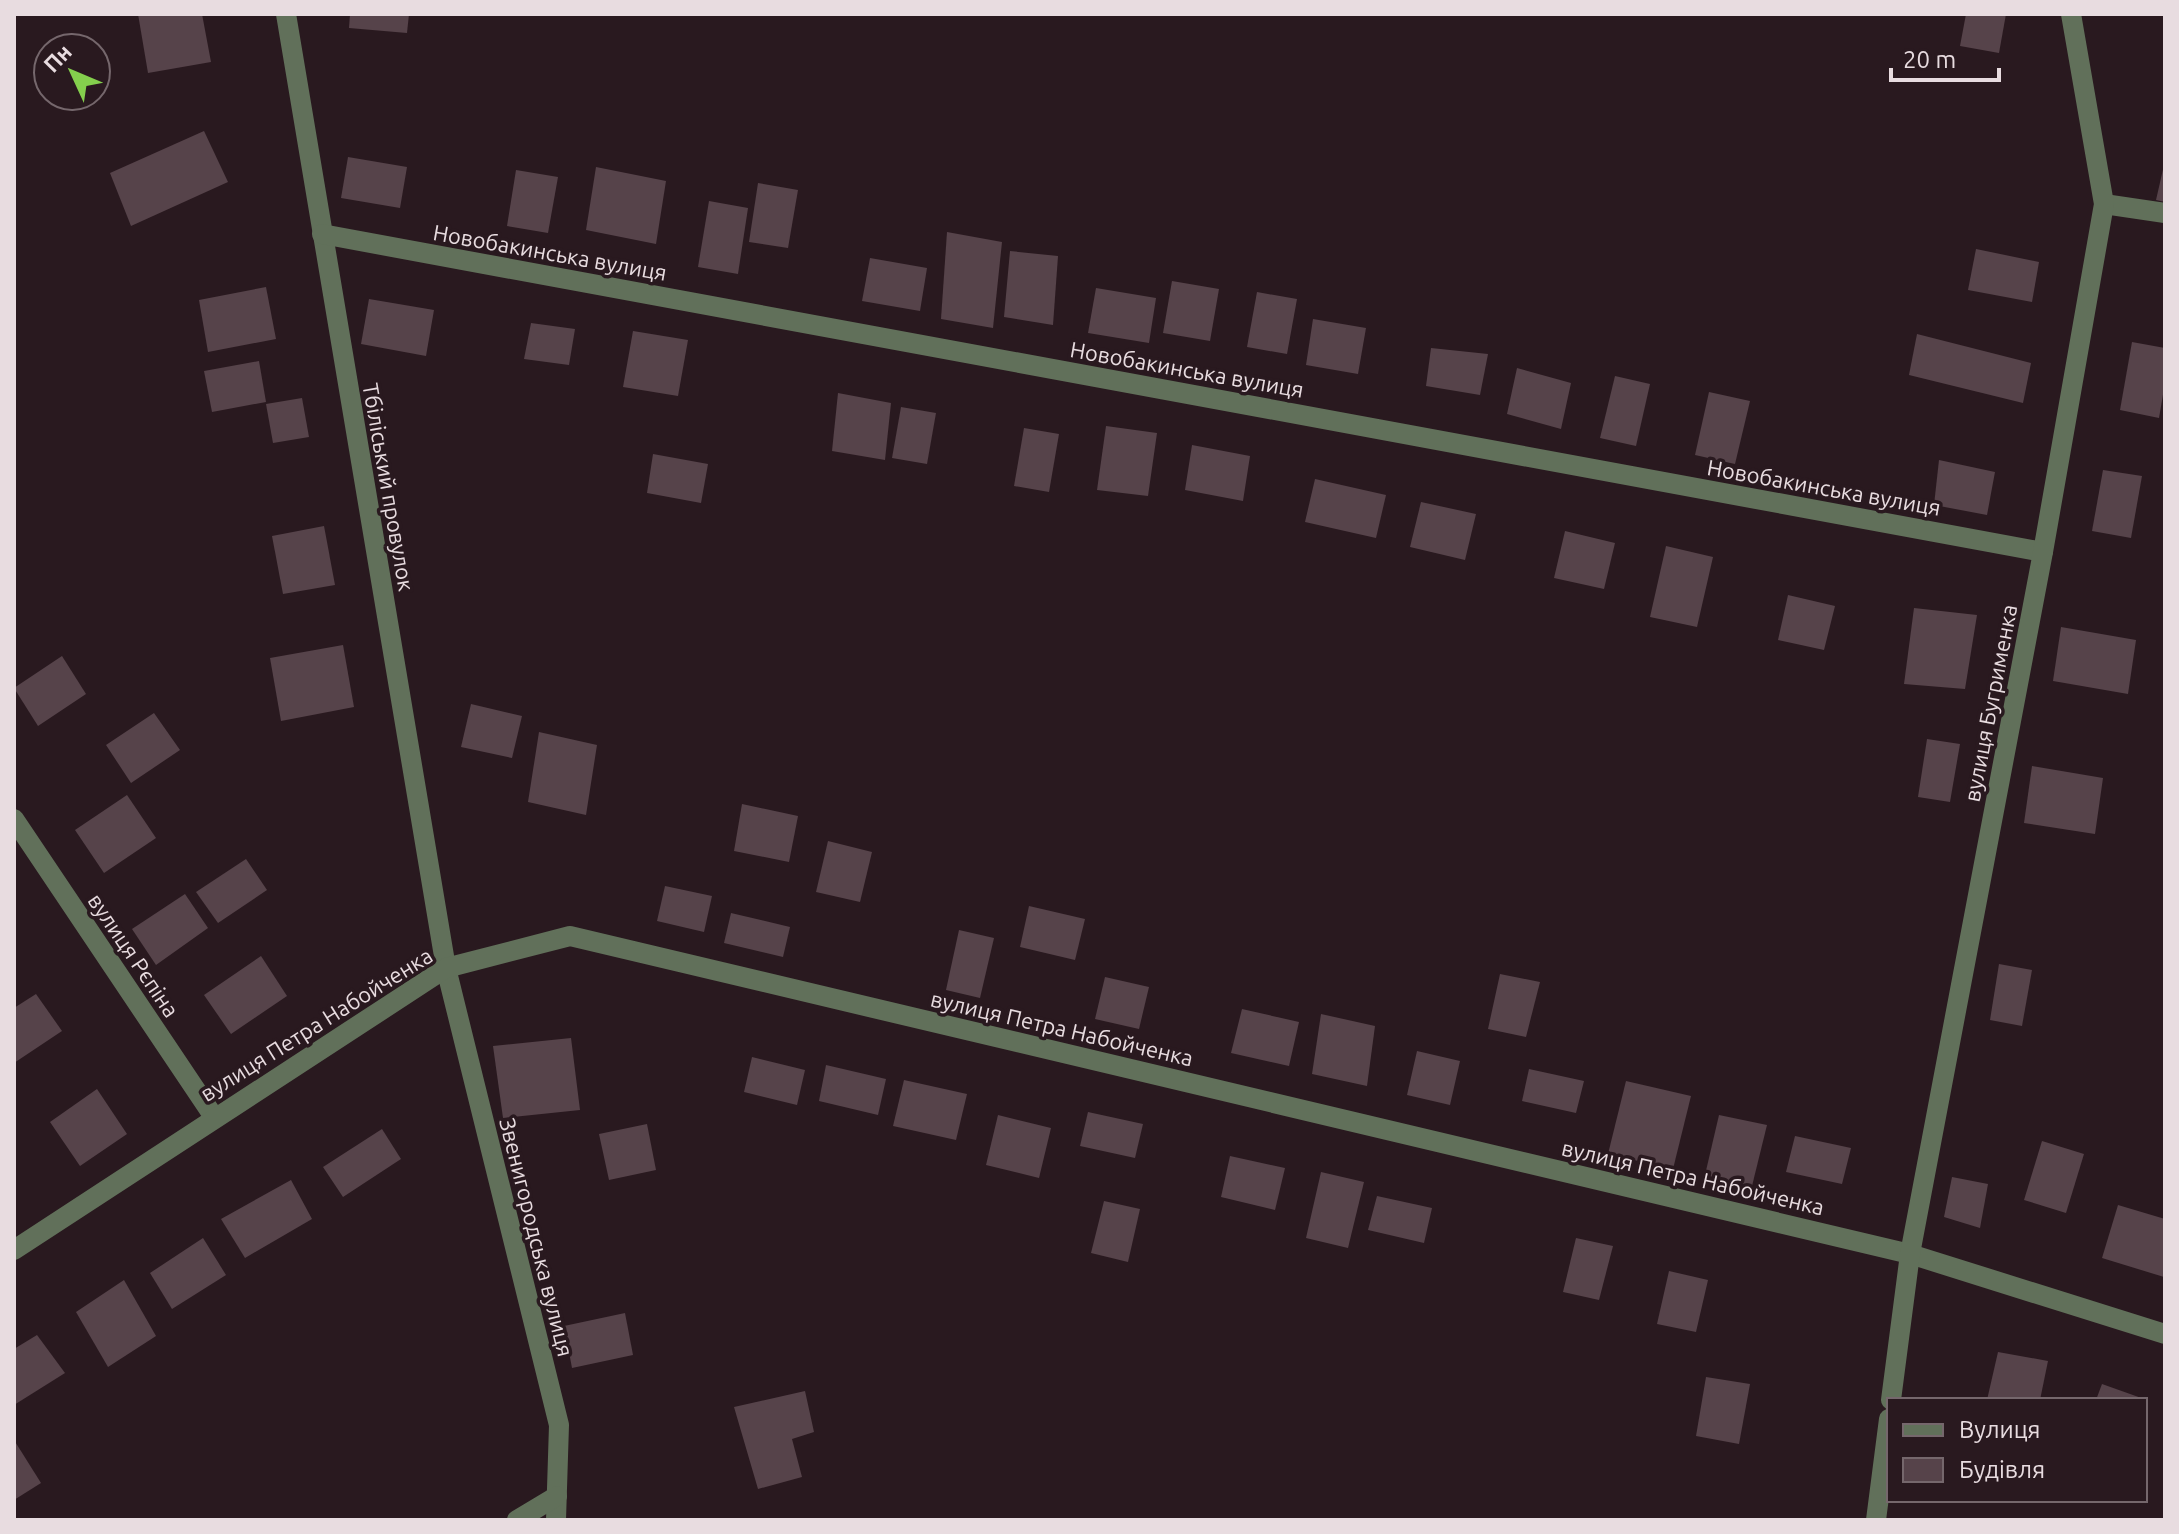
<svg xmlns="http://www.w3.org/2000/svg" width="2179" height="1534" viewBox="0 0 2179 1534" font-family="Ubuntu,sans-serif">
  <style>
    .building { fill: #56434a }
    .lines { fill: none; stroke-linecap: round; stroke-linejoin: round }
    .minor { stroke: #61705a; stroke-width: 20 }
    .labels { text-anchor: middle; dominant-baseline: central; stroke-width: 7; stroke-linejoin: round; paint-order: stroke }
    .street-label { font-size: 22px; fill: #e8dce0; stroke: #29191f }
  </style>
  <rect width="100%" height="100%" fill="#29191f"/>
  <!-- building -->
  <g class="building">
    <polygon points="138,14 202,14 211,62 148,73"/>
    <polygon points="350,14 409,14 407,33 349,28"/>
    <polygon points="1966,14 2006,14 1999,53 1960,46"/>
    <polygon points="204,131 228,182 131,226 110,173"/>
    <polygon points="348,157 407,167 400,208 341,198"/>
    <polygon points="2164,165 2165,165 2165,202 2156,200"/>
    <polygon points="596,167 666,181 656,244 586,230"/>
    <polygon points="516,170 558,177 548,233 507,226"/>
    <polygon points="758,183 798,190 788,248 749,242"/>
    <polygon points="709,201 748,208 738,274 698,267"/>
    <polygon points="947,232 1002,242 993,328 941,319"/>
    <polygon points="1976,249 2039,262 2032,302 1968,290"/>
    <polygon points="1010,251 1058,256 1053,325 1004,317"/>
    <polygon points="870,258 927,268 920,311 862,301"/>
    <polygon points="1172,281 1219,289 1210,341 1163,333"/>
    <polygon points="266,287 276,339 208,352 199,300"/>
    <polygon points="1096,288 1156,298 1149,343 1088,333"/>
    <polygon points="1257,292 1297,299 1287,354 1247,347"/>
    <polygon points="369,299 434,310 426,356 361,344"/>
    <polygon points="1313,319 1366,328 1358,374 1306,365"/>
    <polygon points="531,323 575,329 569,365 524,359"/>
    <polygon points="633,331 688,340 678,396 623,387"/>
    <polygon points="1917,334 2031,363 2023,403 1909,375"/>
    <polygon points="2132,342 2165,348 2165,383 2159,418 2120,410"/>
    <polygon points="1431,348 1488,354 1480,395 1426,386"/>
    <polygon points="259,361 266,402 212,412 204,371"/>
    <polygon points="1517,368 1571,383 1561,429 1507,414"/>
    <polygon points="1615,376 1650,384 1636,446 1600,438"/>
    <polygon points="1709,392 1750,401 1735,464 1695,455"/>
    <polygon points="838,393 891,403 885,460 832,451"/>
    <polygon points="302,398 309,437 273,443 266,404"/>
    <polygon points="901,407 936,413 927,464 892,458"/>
    <polygon points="1106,426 1157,433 1148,496 1097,490"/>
    <polygon points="1024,428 1059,434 1049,492 1014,486"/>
    <polygon points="1192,445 1250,456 1243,501 1185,490"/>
    <polygon points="653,454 708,464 701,503 647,493"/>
    <polygon points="1939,460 1995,472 1987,515 1934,505"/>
    <polygon points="2103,470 2142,476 2131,538 2092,531"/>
    <polygon points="1315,479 1386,495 1376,538 1305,522"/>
    <polygon points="1421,502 1476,514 1465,560 1410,547"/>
    <polygon points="324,526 335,585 283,594 272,536"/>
    <polygon points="1565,531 1615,543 1604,589 1554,578"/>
    <polygon points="1666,546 1713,557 1697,627 1650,617"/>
    <polygon points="1788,595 1835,606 1824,650 1778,640"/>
    <polygon points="1914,608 1977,615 1965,689 1904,684"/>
    <polygon points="2061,627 2136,640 2128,694 2053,681"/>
    <polygon points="343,645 354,707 281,721 270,658"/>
    <polygon points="62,656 86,694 38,726 14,688"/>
    <polygon points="471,704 522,716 512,758 461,747"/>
    <polygon points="154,713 180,750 131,783 106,745"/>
    <polygon points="539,732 597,745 586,815 528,802"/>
    <polygon points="1927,739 1960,744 1950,802 1918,797"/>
    <polygon points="2032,766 2103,778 2095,834 2024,823"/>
    <polygon points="127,795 156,838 104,873 75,830"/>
    <polygon points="742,804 798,816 789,862 734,851"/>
    <polygon points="828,841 872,852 860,902 816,892"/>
    <polygon points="246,859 267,890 218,923 196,892"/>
    <polygon points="665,886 712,896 704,932 657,921"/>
    <polygon points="185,894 208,928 156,965 132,929"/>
    <polygon points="1029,906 1085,919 1075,960 1020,947"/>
    <polygon points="731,913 790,927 783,957 724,943"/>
    <polygon points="959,930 994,938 980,998 946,990"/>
    <polygon points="261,956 287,996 231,1034 204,995"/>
    <polygon points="1999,964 2032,970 2022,1026 1990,1020"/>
    <polygon points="1500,974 1540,982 1526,1037 1488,1029"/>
    <polygon points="1105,977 1149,987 1139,1029 1095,1019"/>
    <polygon points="36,994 62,1031 14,1063 14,1008"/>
    <polygon points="1242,1009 1299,1022 1289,1066 1231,1053"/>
    <polygon points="1321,1014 1375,1026 1367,1086 1312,1074"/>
    <polygon points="571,1038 580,1110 503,1118 493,1046"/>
    <polygon points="1417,1051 1460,1061 1450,1105 1407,1095"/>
    <polygon points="752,1057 805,1070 797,1105 744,1092"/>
    <polygon points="826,1065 886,1079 878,1115 819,1101"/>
    <polygon points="1529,1069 1584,1081 1576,1113 1522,1101"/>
    <polygon points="904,1080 967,1094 956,1140 893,1126"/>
    <polygon points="1626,1081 1691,1096 1673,1169 1608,1154"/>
    <polygon points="97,1089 127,1134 80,1166 50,1122"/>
    <polygon points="1088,1112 1143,1124 1135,1158 1080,1146"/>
    <polygon points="998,1115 1051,1128 1039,1178 986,1165"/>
    <polygon points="1719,1115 1767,1125 1752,1186 1705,1175"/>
    <polygon points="647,1124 656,1170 609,1180 599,1134"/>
    <polygon points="382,1129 401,1159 343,1197 323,1167"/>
    <polygon points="1795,1136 1851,1148 1842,1184 1786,1172"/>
    <polygon points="2042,1141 2084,1154 2066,1213 2024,1200"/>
    <polygon points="1230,1156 1285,1168 1275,1210 1221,1197"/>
    <polygon points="1321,1172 1364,1182 1348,1248 1306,1238"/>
    <polygon points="1952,1177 1988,1184 1980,1228 1944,1217"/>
    <polygon points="291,1180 312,1219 245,1258 221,1219"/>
    <polygon points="1377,1196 1432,1208 1424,1243 1368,1230"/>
    <polygon points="1104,1201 1140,1209 1128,1262 1091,1253"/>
    <polygon points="2118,1205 2165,1219 2164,1277 2102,1258"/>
    <polygon points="203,1238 226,1275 172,1309 150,1273"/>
    <polygon points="1576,1238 1613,1246 1599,1300 1563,1292"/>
    <polygon points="1669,1271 1708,1280 1696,1332 1657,1324"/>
    <polygon points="124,1280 156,1336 108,1367 76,1312"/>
    <polygon points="625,1313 633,1355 572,1368 564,1326"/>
    <polygon points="37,1335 65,1373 14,1405 14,1349"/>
    <polygon points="1998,1352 2048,1361 2040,1400 1987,1400"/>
    <polygon points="1706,1377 1750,1384 1739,1444 1696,1436"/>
    <polygon points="2102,1384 2147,1400 2096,1400"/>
    <polygon points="805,1391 814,1432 792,1439 802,1477 758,1489 734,1407"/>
    <polygon points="14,1440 41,1483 14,1500"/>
  </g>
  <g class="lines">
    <!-- minor -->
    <g class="minor">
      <polyline points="286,14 446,968 559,1425 556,1520"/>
      <polyline points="2104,204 2165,213"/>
      <polyline points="322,234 2043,552"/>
      <polyline points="14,819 214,1117"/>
      <polyline points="14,1250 446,968 570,936 1910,1254 2165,1334"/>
      <polyline points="1891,1400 1910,1254 2043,552 2104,204 2071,14"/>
      <polyline points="517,1520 557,1496"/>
      <polyline points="1876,1520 1889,1419"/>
    </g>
  </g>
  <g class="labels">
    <!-- street labels -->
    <g class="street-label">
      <text transform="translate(550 252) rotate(10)">Новобакинська вулиця</text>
      <text transform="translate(1187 369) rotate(10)">Новобакинська вулиця</text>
      <text transform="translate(389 487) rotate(80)">Тбіліський провулок</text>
      <text transform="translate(1824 487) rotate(10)">Новобакинська вулиця</text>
      <text transform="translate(1990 703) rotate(-79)">вулиця Бугрименка</text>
      <text transform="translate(134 955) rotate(56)">вулиця Рєпіна</text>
      <text transform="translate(316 1024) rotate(-32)">вулиця Петра Набойченка</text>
      <text transform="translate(1062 1028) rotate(13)">вулиця Петра Набойченка</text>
      <text transform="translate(1693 1177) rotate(13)">вулиця Петра Набойченка</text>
      <text transform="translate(537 1237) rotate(76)">Звенигородська вулиця</text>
    </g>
  </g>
  <!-- border -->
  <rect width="2179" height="1534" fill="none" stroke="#e8dce0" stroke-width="32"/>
  <!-- legend -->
  <rect x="1887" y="1398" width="260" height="104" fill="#29191f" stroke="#75676c" stroke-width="2"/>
  <rect x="1903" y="1424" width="40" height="12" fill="#61705a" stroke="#75676c" stroke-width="2"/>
  <text x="1959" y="1438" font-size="24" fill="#e8dce0">Вулиця</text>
  <rect x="1903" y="1458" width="40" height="24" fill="#56434a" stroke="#75676c" stroke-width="2"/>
  <text x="1959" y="1478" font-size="24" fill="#e8dce0">Будівля</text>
  <!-- north arrow -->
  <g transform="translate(72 72) rotate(314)"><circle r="38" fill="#29191f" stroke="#75676c" stroke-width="2"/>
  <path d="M0-6L14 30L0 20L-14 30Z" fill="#84cf4d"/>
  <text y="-12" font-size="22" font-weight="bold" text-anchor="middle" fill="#e8dce0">Пн</text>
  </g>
  <!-- scale -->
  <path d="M1891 68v12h108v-12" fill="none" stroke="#e8dce0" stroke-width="4"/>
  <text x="1903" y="68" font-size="24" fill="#e8dce0" stroke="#29191f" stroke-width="6" paint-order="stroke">20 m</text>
</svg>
